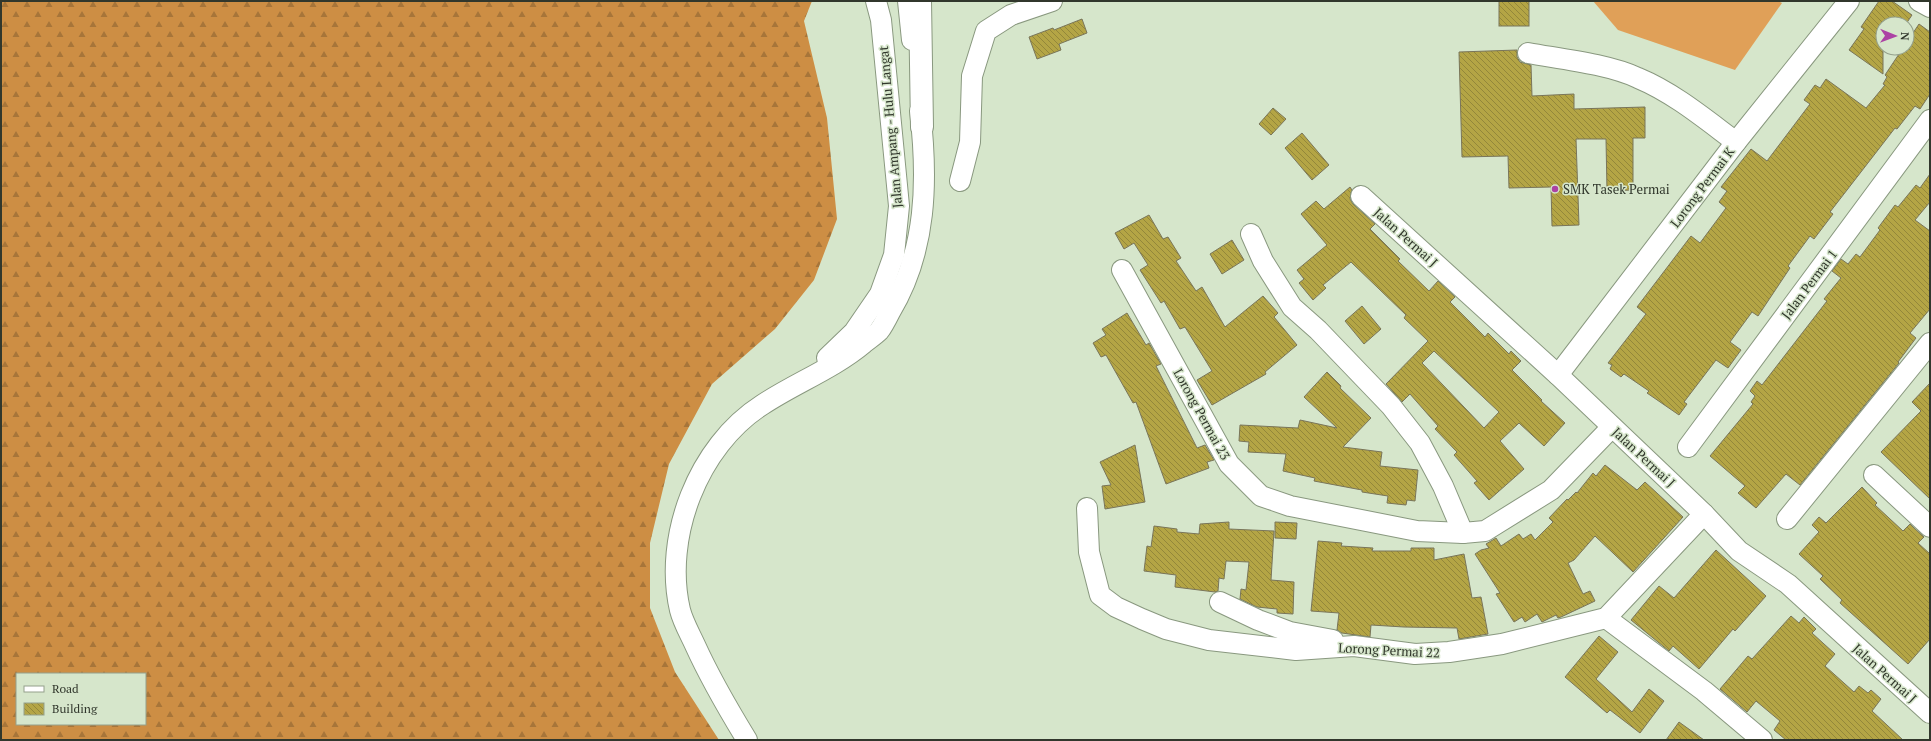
<svg xmlns="http://www.w3.org/2000/svg" width="1931" height="741" viewBox="0 0 1931 741" font-family="'PT Serif',serif">
  <style>
    .forest { fill: url(#forest-firs); fill-rule: evenodd }
    .pitch { fill: #e0a058 }
    .building { fill: url(#building-back-hatch); stroke: #79755a; fill-rule: evenodd }
    .lines { fill: none; stroke-linecap: round; stroke-linejoin: round }
    .minor-casing { stroke: #89987f; stroke-width: 22 }
    .highway-casing { stroke: #89987f; stroke-width: 24 }
    .minor { stroke: #fff; stroke-width: 20 }
    .highway { stroke: #fff; stroke-width: 22 }
    .poi-dot { fill: #ac42a4; stroke: #d6e6cb; stroke-width: 1.5 }
    .labels { text-anchor: middle; dominant-baseline: central; stroke-width: 3; stroke-linejoin: round; paint-order: stroke }
    .street-label { font-size: 13px; fill: #31372c; stroke: #d6e6cb }
    .poi-label { font-size: 13px; fill: #31372c; stroke: #d6e6cb; text-anchor: start }
  </style>
  <defs>
    <pattern id="forest-firs" width="22" height="20" patternUnits="userSpaceOnUse"><rect width="22" height="20" fill="#cd8e44"/><path d="M5 1l3.5 6h-7zM16 11l3.5 6h-7z" fill="#a77539"/></pattern>
    <pattern id="building-back-hatch" width="6" height="6" patternUnits="userSpaceOnUse"><rect width="6" height="6" fill="#b4a545"/><path d="M-1 5l2 2M0 0l6 6M5-1l2 2" fill="none" stroke="#93873a"/></pattern>
  </defs>
  <rect width="100%" height="100%" fill="#d6e6cb"/>
  <!-- forest -->
  <path class="forest" d="M1 1H812L804 21 827 118 837 219 814 280 775 329 712 384 669 464 650 543V608L675 672 719 740H1ZM17 674H145V724H17Z"/>
  <!-- pitch -->
  <polygon class="pitch" points="1593,1 1778,1 1782,3 1735,70 1618,30"/>
  <!-- building -->
  <g class="building">
    <rect x="1499" y="1" width="30" height="25"/>
    <polygon points="1879,1 1892,1 1912,15 1906,24 1883,24 1883,74 1849,50 1864,29 1861,27"/>
    <polygon points="1082,19 1087,33 1059,44 1061,50 1037,59 1029,37 1053,28 1054,30"/>
    <polygon points="1919,24 1930,32 1930,94 1920,109 1915,106 1897,129 1895,128 1830,212 1833,214 1814,239 1810,236 1788,266 1790,268 1758,316 1752,312 1730,342 1741,350 1728,368 1716,360 1684,402 1687,404 1679,415 1647,393 1649,391 1624,374 1621,377 1610,369 1612,365 1608,363 1646,314 1637,307 1691,236 1700,243 1726,208 1719,202 1727,191 1721,187 1751,149 1767,161 1810,104 1804,100 1815,85 1820,88 1826,79 1866,108 1885,85 1883,84 1887,77 1885,75 1903,48 1907,48 1907,42"/>
    <polygon points="1517,50 1517,57 1520,62 1531,65 1532,96 1574,94 1574,109 1645,107 1645,138 1633,138 1633,190 1607,191 1606,139 1576,139 1579,225 1552,226 1551,187 1509,188 1508,156 1462,157 1459,52"/>
    <polygon points="1273,108 1286,119 1271,135 1259,124"/>
    <polygon points="1302,133 1329,165 1312,180 1285,148"/>
    <polygon points="1930,174 1930,202 1915,220 1930,231 1930,309 1910,333 1916,338 1898,362 1899,363 1800,485 1786,474 1756,508 1738,493 1745,486 1710,456 1753,404 1751,402 1755,396 1750,391 1757,381 1762,385 1827,301 1824,299 1841,278 1832,271 1841,259 1848,264 1856,254 1860,257 1880,230 1878,228 1895,205 1898,207 1916,185 1920,188"/>
    <path d="M1350 187 1352 190 1350 199 1353 204 1375 224 1370 229 1400 259 1398 261 1429 291 1438 281 1455 297 1450 302 1485 337 1488 333 1509 354 1511 351 1521 361 1512 370 1542 400 1541 401 1565 423 1544 446 1519 423 1500 441 1524 469 1489 500 1474 483 1477 481 1454 455 1457 452 1435 429 1438 426 1410 394 1402 402 1386 384 1428 341 1404 318 1406 315 1351 262 1323 285 1326 288 1313 300 1299 283 1304 279 1297 270 1327 245 1301 214 1316 201 1324 209ZM1434 351 1499 412 1484 428 1422 363Z"/>
    <polygon points="1149,215 1163,239 1168,237 1181,258 1176,261 1196,291 1202,287 1225,327 1263,296 1278,313 1274,317 1297,345 1265,372 1266,374 1212,405 1197,380 1212,371 1185,327 1180,329 1164,301 1161,303 1140,270 1148,265 1134,243 1124,249 1115,233"/>
    <polygon points="1232,240 1244,260 1222,274 1210,254"/>
    <polygon points="1362,306 1381,329 1364,344 1345,321"/>
    <polygon points="1127,313 1146,345 1149,343 1161,364 1156,366 1197,448 1205,445 1214,460 1207,462 1209,468 1166,484 1136,402 1133,403 1106,355 1101,357 1093,343 1106,335 1102,329"/>
    <polygon points="1327,372 1341,386 1340,388 1371,418 1343,447 1382,452 1380,466 1418,470 1415,501 1407,500 1406,505 1387,503 1388,496 1362,492 1362,490 1314,481 1315,478 1283,471 1286,454 1248,452 1249,442 1239,441 1240,425 1298,428 1300,420 1337,428 1304,397"/>
    <polygon points="1930,383 1930,499 1881,452 1921,411 1912,402"/>
    <polygon points="1135,445 1145,502 1105,509 1102,486 1111,485 1100,462"/>
    <polygon points="1605,465 1637,490 1645,482 1683,517 1633,572 1595,536 1574,560 1568,563 1583,594 1590,591 1595,601 1561,617 1558,618 1556,615 1542,622 1537,614 1525,622 1522,617 1514,622 1496,594 1500,593 1475,554 1481,550 1489,548 1486,544 1496,538 1501,546 1519,534 1523,539 1531,534 1535,540 1553,522 1549,518 1567,499 1568,500 1576,492 1577,493 1593,473 1596,476"/>
    <polygon points="1862,487 1877,503 1875,505 1903,531 1910,524 1913,527 1924,537 1918,543 1930,554 1930,639 1908,664 1840,603 1842,600 1820,579 1823,576 1799,554 1819,532 1812,525 1819,517 1826,523"/>
    <polygon points="1229,522 1229,529 1274,531 1271,580 1294,582 1293,614 1277,613 1277,609 1257,607 1240,599 1241,589 1246,590 1249,562 1226,561 1224,579 1219,578 1218,591 1215,592 1175,587 1176,575 1144,571 1147,546 1151,547 1154,526 1177,529 1177,532 1199,534 1200,524"/>
    <polygon points="1275,522 1297,523 1296,539 1275,538"/>
    <polygon points="1318,541 1342,543 1341,546 1373,548 1372,551 1411,551 1411,548 1434,548 1434,560 1464,554 1472,598 1481,597 1488,634 1459,639 1457,628 1404,627 1371,625 1370,637 1342,633 1337,630 1339,613 1311,611"/>
    <polygon points="1716,550 1766,596 1735,631 1733,629 1699,669 1673,646 1669,651 1631,620 1659,586 1674,598"/>
    <polygon points="1791,616 1799,623 1804,617 1816,629 1812,633 1835,654 1825,666 1854,692 1859,686 1868,693 1871,690 1881,699 1872,711 1903,740 1786,740 1774,730 1780,721 1756,701 1747,712 1720,689 1748,656 1752,659"/>
    <polygon points="1599,636 1618,652 1596,679 1632,712 1649,689 1664,701 1640,733 1610,710 1607,713 1565,677"/>
    <polygon points="1679,722 1704,740 1666,740"/>
  </g>
  <g class="lines">
    <defs>
      <g id="minor">
        <polyline points="908,1 912,40"/>
        <polyline points="1919,1 1930,7"/>
        <path d="M1528 53C1561 59 1608 64 1638 78 1674 93 1705 119 1736 142"/>
        <polyline points="960,181 970,142 972,76 986,31 1011,15 1052,1"/>
        <polyline points="1361,196 1558,375 1704,514 1739,551 1788,584 1930,713"/>
        <polyline points="1251,234 1263,261 1292,307 1318,330 1391,406 1420,443 1443,486 1463,533"/>
        <polyline points="1122,270 1229,464 1261,496 1290,506 1417,531 1463,533 1485,531 1551,490 1612,427"/>
        <polyline points="827,358 854,332 880,294 894,255 899,206 881,20 876,1"/>
        <polyline points="1558,375 1736,142 1849,1"/>
        <polyline points="1688,447 1930,120"/>
        <polyline points="1874,475 1930,527"/>
        <polyline points="1087,508 1089,552 1100,595 1116,607 1142,619 1166,629 1209,640 1296,650 1354,646 1415,654 1449,652 1502,644 1606,618 1704,514"/>
        <polyline points="1787,519 1930,343"/>
        <polyline points="1220,602 1258,620 1290,632 1333,640"/>
        <polyline points="1606,618 1704,691 1762,740"/>
        <path d="M747 740C728 709 710 678 695 645 690 634 683 622 680 610 663 537 698 446 762 405 795 383 833 369 864 343 869 339 875 335 879 331 883 326 887 318 890 312 927 251 928 180 920 111"/>
      </g>
      <polyline id="highway" points="920,1 922,127"/>
    </defs>
    <!-- minor casing -->
    <use href="#minor" class="minor-casing"/>
    <!-- highway casing -->
    <use href="#highway" class="highway-casing"/>
    <!-- minor -->
    <use href="#minor" class="minor"/>
    <!-- highway -->
    <use href="#highway" class="highway"/>
  </g>
  <!-- markers -->
  <circle class="poi-dot" cx="1555" cy="189" r="4"/>
  <g class="labels">
    <!-- street labels -->
    <g class="street-label">
      <text transform="translate(890 127) rotate(-95)">Jalan Ampang - Hulu Langat</text>
      <text transform="translate(1702 187) rotate(-53)">Lorong Permai K</text>
      <text transform="translate(1406 237) rotate(42)">Jalan Permai J</text>
      <text transform="translate(1809 284) rotate(-53)">Jalan Permai 1</text>
      <text transform="translate(1202 414) rotate(61)">Lorong Permai 23</text>
      <text transform="translate(1644 457) rotate(43)">Jalan Permai J</text>
      <text transform="translate(1389 650) rotate(3)">Lorong Permai 22</text>
      <text transform="translate(1885 673) rotate(42)">Jalan Permai J</text>
    </g>
    <!-- poi labels -->
    <g class="poi-label">
      <text x="1563" y="189">SMK Tasek Permai</text>
    </g>
  </g>
  <!-- border -->
  <rect width="1931" height="741" fill="none" stroke="#31372c" stroke-width="4"/>
  <!-- legend -->
  <rect x="16" y="673" width="130" height="52" fill="#d6e6cb" stroke="#94a08b"/>
  <rect x="24" y="686" width="20" height="6" fill="#ffffff" stroke="#94a08b"/>
  <text x="52" y="693" font-size="12" fill="#31372c">Road</text>
  <rect x="24" y="703" width="20" height="12" fill="url(#building-back-hatch)" stroke="#94a08b"/>
  <text x="52" y="713" font-size="12" fill="#31372c">Building</text>
  <!-- north arrow -->
  <g transform="translate(1895 36) rotate(91)"><circle r="19" fill="#d6e6cb" stroke="#94a08b"/>
  <path d="M0-3L7 15L0 10L-7 15Z" fill="#ac42a4"/>
  <text y="-6" font-size="11" font-weight="bold" text-anchor="middle" fill="#31372c">N</text>
  </g>
</svg>
